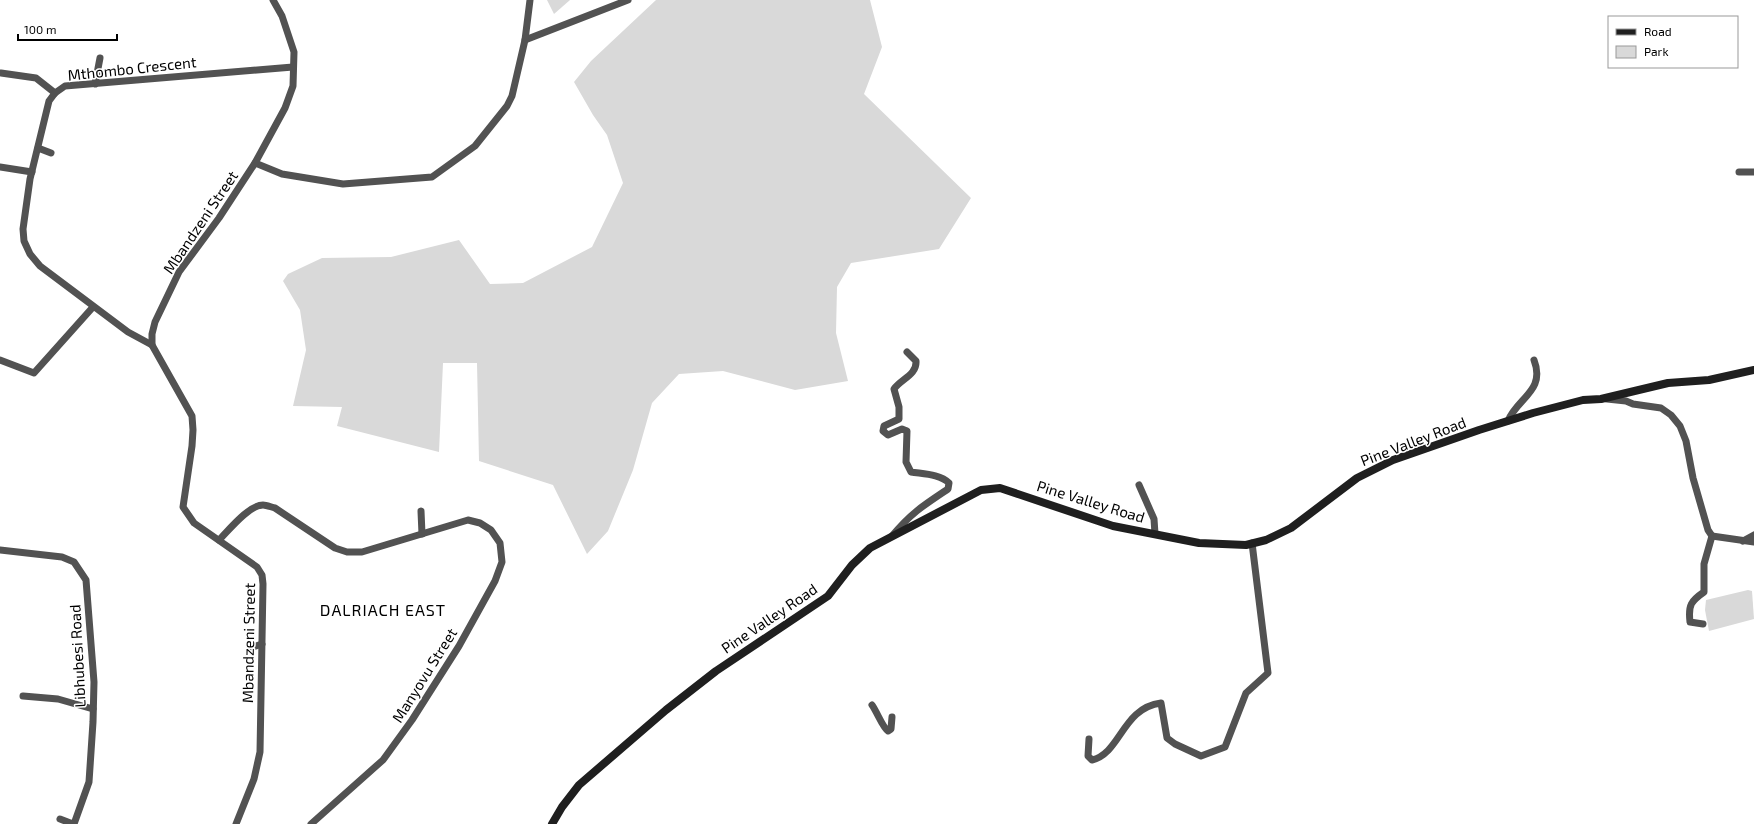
<svg xmlns="http://www.w3.org/2000/svg" width="1754" height="824" viewBox="0 0 1754 824" font-family="'Exo 2',sans-serif">
  <style>
    .green { fill: #d9d9d9 }
    .lines { fill: none; stroke-linecap: round; stroke-linejoin: round }
    .street { stroke: #525252; stroke-width: 7 }
    .secondary { stroke: #1f1f1f; stroke-width: 8 }
    .labels { text-anchor: middle; dominant-baseline: central; stroke-width: 3; stroke-linejoin: round; paint-order: stroke }
    .street-label { font-size: 15px; fill: #000; stroke: #fff }
    .neighbourhood-label { font-size: 16px; letter-spacing: 1px; fill: #000; stroke: #fff }
  </style>
  <rect width="100%" height="100%" fill="#fff"/>
  <!-- green -->
  <g class="green">
    <polygon points="547,0 570,0 554,14"/>
    <polygon points="656,0 870,0 882,47 864,94 971,198 939,249 851,263 837,287 836,333 848,381 795,390 723,371 679,374 652,403 633,470 608,531 587,554 553,485 479,461 477,363 443,363 439,452 337,426 342,407 293,406 306,350 300,310 283,281 288,274 322,258 391,257 459,240 490,284 523,283 592,247 623,183 607,135 593,115 574,82 591,61"/>
    <polygon points="1748,590 1752,591 1754,619 1709,631 1705,610 1706,600"/>
  </g>
  <g class="lines">
    <!-- street -->
    <g class="street">
      <polyline points="525,40 628,0"/>
      <polyline points="1,73 36,78 55,93"/>
      <polyline points="95,84 100,58"/>
      <polyline points="38,148 51,153"/>
      <polyline points="255,163 282,174 343,184 432,177 475,146 507,106 512,96 525,40 530,0"/>
      <polyline points="0,167 32,172"/>
      <polyline points="1739,172 1754,172"/>
      <polyline points="152,345 128,332 40,266 30,254 24,241 23,229 30,179 49,101 55,93 65,86 293,67"/>
      <polyline points="0,360 34,373 93,307"/>
      <path d="M1607 399 1626 401 1633 404 1661 408 1671 415 1680 426 1686 441 1693 478 1708 530 1712 536 1704 564V592C1691 601 1688 605 1690 622L1703 624"/>
      <path d="M1508 421C1517 398 1546 391 1534 360"/>
      <polyline points="1139,485 1154,519 1155,534"/>
      <polyline points="421,511 422,534"/>
      <path d="M892 536C911 513 924 505 948 489L949 483C940 474 923 474 911 472L906 462 907 431 902 429 888 435 883 431 884 426 899 419V407L894 389C901 379 917 375 916 361L907 352"/>
      <polyline points="1712,536 1754,542"/>
      <path d="M219 540C229 530 249 505 263 505 266 505 271 507 275 508L335 548 347 552H362L468 520 480 523 491 530 500 543 502 562 495 581 459 646 412 720 383 760 311 824"/>
      <polyline points="1743,541 1754,535"/>
      <polyline points="0,550 62,557 74,562 86,580 94,682 93,722 89,782 74,824"/>
      <polyline points="250,648 262,644"/>
      <polyline points="23,696 58,699 93,709"/>
      <path d="M872 705C877 712 883 728 888 731L891 729 892 717"/>
      <path d="M1089 739 1088 756 1092 760C1121 753 1122 708 1161 703L1167 738 1175 744 1201 756 1225 747 1246 693 1268 673 1252 543"/>
      <polyline points="60,819 73,824"/>
      <polyline points="236,824 254,779 260,752 263,584 262,575 257,567 194,523 183,507 192,446 193,430 192,416 152,345 152,334 155,322 179,272 219,218 255,163 285,108 293,86 294,52 282,16 273,0"/>
    </g>
    <!-- secondary -->
    <polyline class="secondary" points="552,824 562,807 579,785 666,710 716,671 828,596 852,565 870,548 981,490 1000,488 1113,526 1199,543 1246,545 1266,540 1291,528 1357,478 1393,460 1479,430 1533,413 1583,400 1601,399 1668,383 1709,380 1754,370"/>
  </g>
  <g class="labels">
    <!-- street labels -->
    <g class="street-label">
      <text transform="translate(132 68) rotate(-6)">Mthombo Crescent</text>
      <text transform="translate(200 222) rotate(-56)">Mbandzeni Street</text>
      <text transform="translate(1413 441) rotate(-21)">Pine Valley Road</text>
      <text transform="translate(1091 501) rotate(17)">Pine Valley Road</text>
      <text transform="translate(769 618) rotate(-34)">Pine Valley Road</text>
      <text transform="translate(248 643) rotate(-89)">Mbandzeni Street</text>
      <text transform="translate(77 656) rotate(-93)">Libhubesi Road</text>
      <text transform="translate(424 675) rotate(-58)">Manyovu Street</text>
    </g>
    <!-- neighbourhood labels -->
    <g class="neighbourhood-label">
      <text x="383" y="609">DALRIACH EAST</text>
    </g>
  </g>
  <!-- legend -->
  <rect x="1608" y="16" width="130" height="52" fill="#ffffff" stroke="#999999"/>
  <rect x="1616" y="29" width="20" height="6" fill="#1f1f1f" stroke="#999999"/>
  <text x="1644" y="36" font-size="12" fill="#000000">Road</text>
  <rect x="1616" y="46" width="20" height="12" fill="#d9d9d9" stroke="#999999"/>
  <text x="1644" y="56" font-size="12" fill="#000000">Park</text>
  <!-- scale -->
  <path d="M18 34v6h99v-6" fill="none" stroke="#000000" stroke-width="2"/>
  <text x="24" y="34" font-size="12" fill="#000000" stroke="#ffffff" stroke-width="3" paint-order="stroke">100 m</text>
</svg>
